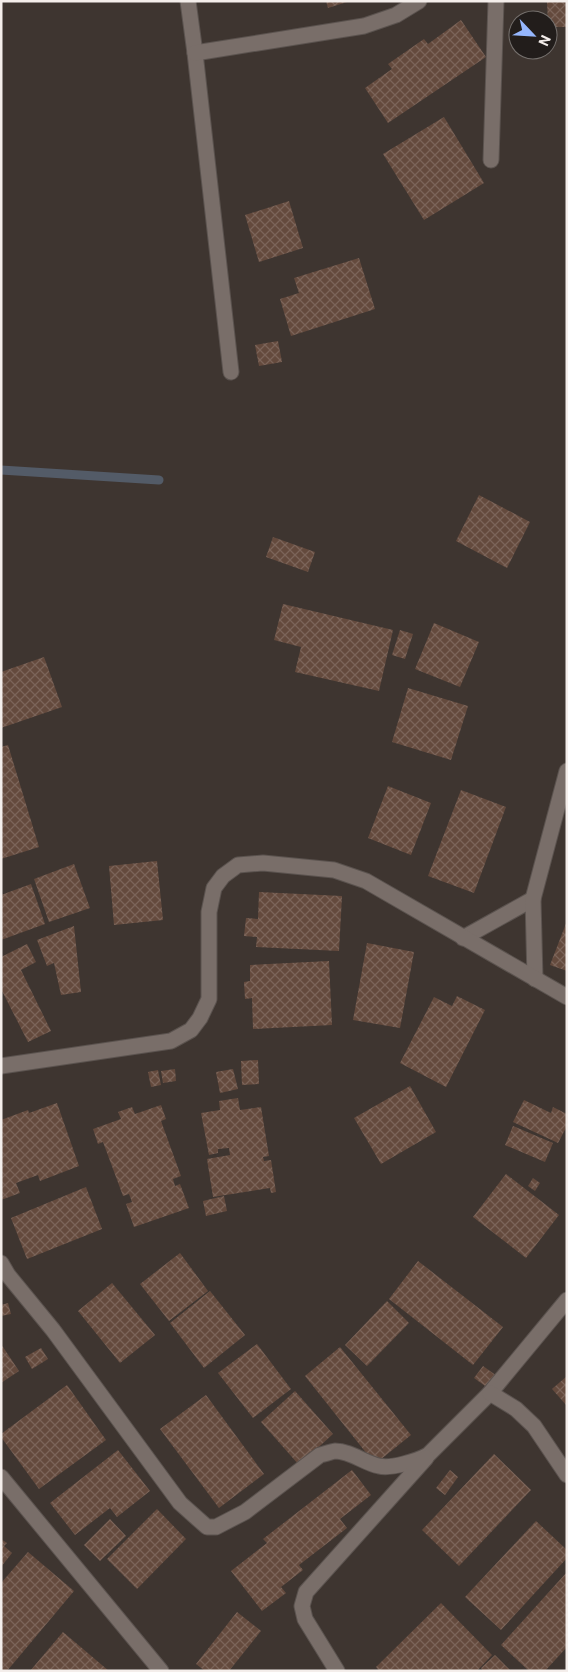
<svg xmlns="http://www.w3.org/2000/svg" width="568" height="1672" viewBox="0 0 568 1672" font-family="Roboto,sans-serif">
  <style>
    .lines { fill: none; stroke-linecap: round; stroke-linejoin: round }
    .stream { stroke: #535b67; stroke-width: 9 }
    .building { fill: url(#building-cross-hatch) }
    .minor-casing { stroke: #5b534f; stroke-width: 17 }
    .minor { stroke: #796e69; stroke-width: 15 }
  </style>
  <defs>
    <pattern id="building-cross-hatch" width="8" height="8" patternUnits="userSpaceOnUse" patternTransform="scale(1.25)"><rect width="8" height="8" fill="#644a3d"/><path d="M0 0l8 8M0 8l8-8" fill="none" stroke="#7b6459"/></pattern>
  </defs>
  <rect width="100%" height="100%" fill="#3e3530"/>
  <g class="lines">
    <!-- stream -->
    <polyline class="stream" points="1,470 159,480"/>
  </g>
  <!-- building -->
  <g class="building">
    <polygon points="326,1 347,1 347,2 328,8"/>
    <polygon points="547,1 567,1 567,27 548,27"/>
    <polygon points="461,20 486,57 388,123 365,88 392,69 388,64 424,39 428,44"/>
    <polygon points="444,117 484,183 424,220 383,154"/>
    <polygon points="289,201 303,248 259,262 245,215"/>
    <polygon points="359,258 375,309 291,336 280,299 299,293 294,278"/>
    <polygon points="278,341 282,362 259,366 255,345"/>
    <polygon points="479,495 530,522 507,568 456,541"/>
    <polygon points="273,537 315,552 308,572 266,557"/>
    <polygon points="283,604 393,630 379,691 295,672 301,647 274,640"/>
    <polygon points="434,623 479,642 460,687 415,669"/>
    <polygon points="400,630 413,634 405,659 392,655"/>
    <polygon points="44,657 62,707 1,728 1,672"/>
    <polygon points="408,688 468,706 451,760 392,742"/>
    <polygon points="8,745 39,847 1,859 1,747"/>
    <polygon points="388,786 431,803 411,855 368,838"/>
    <polygon points="461,790 506,807 474,893 428,876"/>
    <polygon points="157,861 163,920 114,925 109,866"/>
    <polygon points="74,864 90,908 49,922 34,879"/>
    <polygon points="31,884 45,924 1,940 1,895"/>
    <polygon points="259,892 342,896 339,951 256,947 257,937 244,936 246,918 258,919"/>
    <polygon points="567,921 567,971 550,965"/>
    <polygon points="74,926 81,992 61,995 54,963 47,966 37,940"/>
    <polygon points="367,943 414,952 400,1028 353,1020"/>
    <polygon points="27,944 36,962 21,970 51,1031 28,1042 1,989 1,957"/>
    <polygon points="329,961 332,1025 253,1029 252,998 245,999 244,982 250,981 250,965"/>
    <polygon points="457,996 485,1010 446,1087 400,1063 434,997 452,1006"/>
    <polygon points="258,1060 259,1084 242,1085 241,1061"/>
    <polygon points="175,1069 176,1081 163,1083 161,1071"/>
    <polygon points="233,1069 238,1089 220,1093 216,1072"/>
    <polygon points="158,1070 161,1085 151,1087 148,1072"/>
    <polygon points="410,1086 436,1132 381,1164 354,1118"/>
    <polygon points="238,1098 240,1110 261,1107 269,1156 263,1157 264,1161 271,1160 276,1192 271,1193 270,1188 213,1197 207,1159 230,1155 229,1148 218,1149 218,1153 209,1155 201,1113 220,1110 219,1101"/>
    <polygon points="524,1100 551,1113 553,1107 567,1114 567,1126 558,1143 513,1122"/>
    <polygon points="57,1103 79,1166 40,1181 38,1175 16,1183 20,1193 1,1200 1,1120 28,1110 29,1113"/>
    <polygon points="161,1105 166,1119 161,1121 181,1176 173,1179 175,1186 180,1184 189,1208 134,1227 126,1204 132,1202 129,1194 123,1196 103,1142 98,1144 93,1129 121,1119 118,1112 132,1107 135,1114"/>
    <polygon points="513,1126 553,1143 545,1162 505,1145"/>
    <polygon points="506,1174 559,1215 526,1258 473,1217"/>
    <polygon points="533,1178 540,1183 535,1191 528,1186"/>
    <polygon points="86,1187 102,1229 27,1259 11,1218"/>
    <polygon points="224,1196 227,1211 206,1216 203,1201"/>
    <polygon points="180,1253 208,1291 169,1321 140,1284"/>
    <polygon points="418,1261 503,1327 473,1365 389,1299"/>
    <polygon points="112,1283 155,1335 120,1363 78,1311"/>
    <polygon points="210,1291 245,1335 204,1368 170,1323"/>
    <polygon points="387,1301 409,1323 367,1366 345,1345"/>
    <polygon points="8,1303 11,1314 1,1316 1,1305"/>
    <polygon points="1,1344 19,1371 1,1383"/>
    <polygon points="257,1344 291,1389 253,1418 218,1373"/>
    <polygon points="340,1347 411,1435 375,1464 305,1376"/>
    <polygon points="41,1348 48,1359 32,1369 25,1357"/>
    <polygon points="483,1366 497,1376 488,1388 474,1378"/>
    <polygon points="567,1376 567,1406 552,1389"/>
    <polygon points="67,1385 106,1440 39,1489 1,1437 1,1434"/>
    <polygon points="295,1391 333,1434 299,1465 261,1422"/>
    <polygon points="206,1395 264,1474 219,1508 160,1429"/>
    <polygon points="118,1450 150,1491 117,1517 110,1508 75,1535 50,1503"/>
    <polygon points="494,1454 531,1490 459,1566 422,1530"/>
    <polygon points="352,1470 371,1495 340,1519 347,1528 299,1565 303,1570 281,1587 286,1593 262,1611 231,1571 267,1543 263,1539"/>
    <polygon points="450,1470 458,1477 445,1495 436,1488"/>
    <polygon points="157,1509 186,1539 137,1589 107,1559"/>
    <polygon points="110,1519 126,1536 100,1561 84,1545"/>
    <polygon points="536,1521 567,1550 567,1558 501,1630 465,1597"/>
    <polygon points="1,1539 7,1543 4,1546 12,1553 1,1567"/>
    <polygon points="28,1552 74,1591 7,1671 1,1671 1,1583"/>
    <polygon points="567,1572 567,1647 545,1671 529,1671 501,1645"/>
    <polygon points="441,1603 492,1655 477,1671 379,1671 376,1667"/>
    <polygon points="237,1612 261,1631 229,1671 205,1671 196,1664"/>
    <polygon points="63,1632 109,1671 30,1671"/>
    <polygon points="495,1655 511,1671 483,1671 481,1668"/>
  </g>
  <g class="lines">
    <defs>
      <g id="minor">
        <polyline points="188,1 195,53 231,372"/>
        <polyline points="195,53 364,26 396,15 419,1"/>
        <polyline points="491,160 496,1"/>
        <polyline points="463,938 533,899"/>
        <polyline points="535,979 533,899 567,771"/>
        <polyline points="1,1066 171,1041 191,1030 200,1018 209,999 209,912 214,888 223,876 238,865 263,863 334,870 366,881 567,997"/>
        <path d="M1 1263 8 1275 53 1330 180 1503 207 1527H216L245 1512 320 1455C325 1454 330 1452 335 1451 351 1451 364 1463 379 1466 391 1469 417 1461 428 1455L490 1393 567 1300"/>
        <polyline points="490,1393 516,1409 534,1426 567,1475"/>
        <polyline points="1,1477 161,1671"/>
        <polyline points="337,1671 305,1619 302,1606 306,1592 426,1458"/>
      </g>
    </defs>
    <!-- minor casing -->
    <use href="#minor" class="minor-casing"/>
    <!-- minor -->
    <use href="#minor" class="minor"/>
  </g>
  <!-- border -->
  <rect width="568" height="1672" fill="none" stroke="#f4eeeb" stroke-width="5"/>
  <!-- north arrow -->
  <g transform="translate(533 35) rotate(115)"><circle r="24" fill="#221d1b" stroke="#76716e"/>
  <path d="M0-4L9 19L0 12L-9 19Z" fill="#95b6fd"/>
  <text y="-8" font-size="14" font-weight="bold" text-anchor="middle" fill="#f4eeeb">N</text>
  </g>
</svg>
